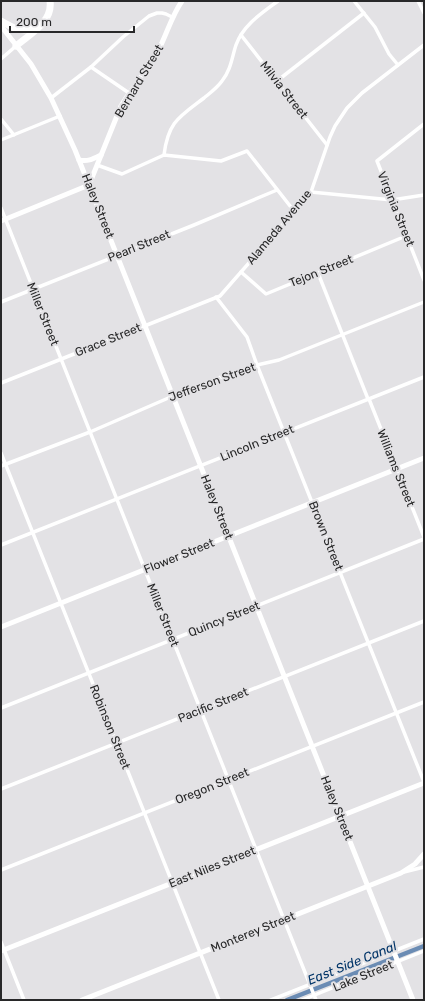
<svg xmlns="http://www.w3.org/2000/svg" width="425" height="1001" viewBox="0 0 425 1001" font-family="Rubik,sans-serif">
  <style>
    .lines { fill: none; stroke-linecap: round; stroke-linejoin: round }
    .canal { stroke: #6b8cb4; stroke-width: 4.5 }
    .street { stroke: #fff; stroke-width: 3.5 }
    .secondary { stroke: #fff; stroke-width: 5 }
    .highway { stroke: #fff; stroke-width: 7 }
    .labels { text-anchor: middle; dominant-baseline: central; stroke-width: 4; stroke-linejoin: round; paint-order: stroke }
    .street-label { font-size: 12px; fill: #282829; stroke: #e3e2e5 }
    .water-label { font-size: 13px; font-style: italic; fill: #023568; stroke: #e3e2e5 }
  </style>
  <rect width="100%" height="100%" fill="#e3e2e5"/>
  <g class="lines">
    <!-- canal -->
    <polyline class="canal" points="287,1000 424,946"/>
    <!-- street -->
    <g class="street">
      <polyline points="354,1 375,27 389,54 398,65"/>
      <polyline points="418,1 424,13"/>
      <polyline points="241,35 327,145"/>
      <polyline points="1,59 16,46"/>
      <polyline points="91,67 129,93"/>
      <polyline points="277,81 364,13"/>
      <polyline points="51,98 91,67 123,37 149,16 157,13 162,13 166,14 172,17"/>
      <polyline points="1,119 14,135"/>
      <polyline points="424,124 377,161 424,280"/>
      <polyline points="1,140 60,116"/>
      <path d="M164 155C168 122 179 117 204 98 210 93 217 88 222 81 231 70 232 57 236 45 243 25 262 13 278 1"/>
      <polyline points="97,165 122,174 164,155 221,161 247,151 294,211"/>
      <polyline points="311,192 392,200 424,195"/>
      <polyline points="1,208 316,1000"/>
      <polyline points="241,272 266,294 406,236"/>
      <polyline points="318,273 368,399"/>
      <polyline points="216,297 247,337 257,365 424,782"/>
      <polyline points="1,302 194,225 277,190"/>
      <polyline points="1,383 220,296 311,192 330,137 335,126 347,108 362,93 424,45"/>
      <polyline points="369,399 424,537"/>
      <polyline points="1,453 219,1000"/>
      <polyline points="1,466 90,432 173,396 229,374 257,365 279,360 424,302"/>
      <polyline points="1,545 424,377"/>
      <polyline points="1,708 424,539"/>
      <polyline points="1,789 424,621"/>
      <polyline points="1,870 424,702"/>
      <polyline points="404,872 424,867"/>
      <polyline points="1,942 24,1000"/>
      <polyline points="271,1000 424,939"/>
      <polyline points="302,1000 424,951"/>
    </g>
    <!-- secondary -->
    <g class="secondary">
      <polyline points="1,26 31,64 51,98 75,150 413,1000"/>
      <path d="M79 160C88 162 93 159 101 155"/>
      <path d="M1 221 89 185 121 106C132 87 147 71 158 51 167 34 171 17 182 1"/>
      <polyline points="1,627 424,458"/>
      <polyline points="1,951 424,783"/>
      <polyline points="82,1000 401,873 415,864 424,854"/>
    </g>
    <!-- highway -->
    <g class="highway">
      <path d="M1 21C13 28 22 33 35 28"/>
      <path d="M16 46C30 34 53 22 50 1"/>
    </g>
  </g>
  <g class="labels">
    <!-- street labels -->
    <g class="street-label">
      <text transform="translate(139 81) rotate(-59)">Bernard Street</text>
      <text transform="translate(284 90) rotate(52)">Milvia Street</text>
      <text transform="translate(98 206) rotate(68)">Haley Street</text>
      <text transform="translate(396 209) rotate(68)">Virginia Street</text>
      <text transform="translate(279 227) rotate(-50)">Alameda Avenue</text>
      <text transform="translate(139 246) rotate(-22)">Pearl Street</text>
      <text transform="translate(321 271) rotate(-22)">Tejon Street</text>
      <text transform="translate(43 314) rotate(68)">Miller Street</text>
      <text transform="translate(108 340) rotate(-22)">Grace Street</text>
      <text transform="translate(212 382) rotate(-20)">Jefferson Street</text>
      <text transform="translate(257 443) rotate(-22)">Lincoln Street</text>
      <text transform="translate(396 468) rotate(68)">Williams Street</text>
      <text transform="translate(217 507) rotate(68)">Haley Street</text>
      <text transform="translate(326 536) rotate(68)">Brown Street</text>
      <text transform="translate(179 556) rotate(-22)">Flower Street</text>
      <text transform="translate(163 615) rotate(68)">Miller Street</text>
      <text transform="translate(224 619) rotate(-22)">Quincy Street</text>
      <text transform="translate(213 705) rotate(-22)">Pacific Street</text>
      <text transform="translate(110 727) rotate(68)">Robinson Street</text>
      <text transform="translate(212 786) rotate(-22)">Oregon Street</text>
      <text transform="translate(337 808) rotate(68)">Haley Street</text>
      <text transform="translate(212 867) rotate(-22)">East Niles Street</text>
      <text transform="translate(253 932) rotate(-22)">Monterey Street</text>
      <text transform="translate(363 976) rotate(-22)">Lake Street</text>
    </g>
    <!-- water labels -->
    <g class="water-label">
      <text transform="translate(352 963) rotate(-22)">East Side Canal</text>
    </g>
  </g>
  <!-- border -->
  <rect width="425" height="1001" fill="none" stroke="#282829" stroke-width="4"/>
  <!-- scale -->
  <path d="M10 26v6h124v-6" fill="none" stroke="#282829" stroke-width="2"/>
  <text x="16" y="26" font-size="12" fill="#282829" stroke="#e3e2e5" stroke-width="3" paint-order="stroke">200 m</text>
</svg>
